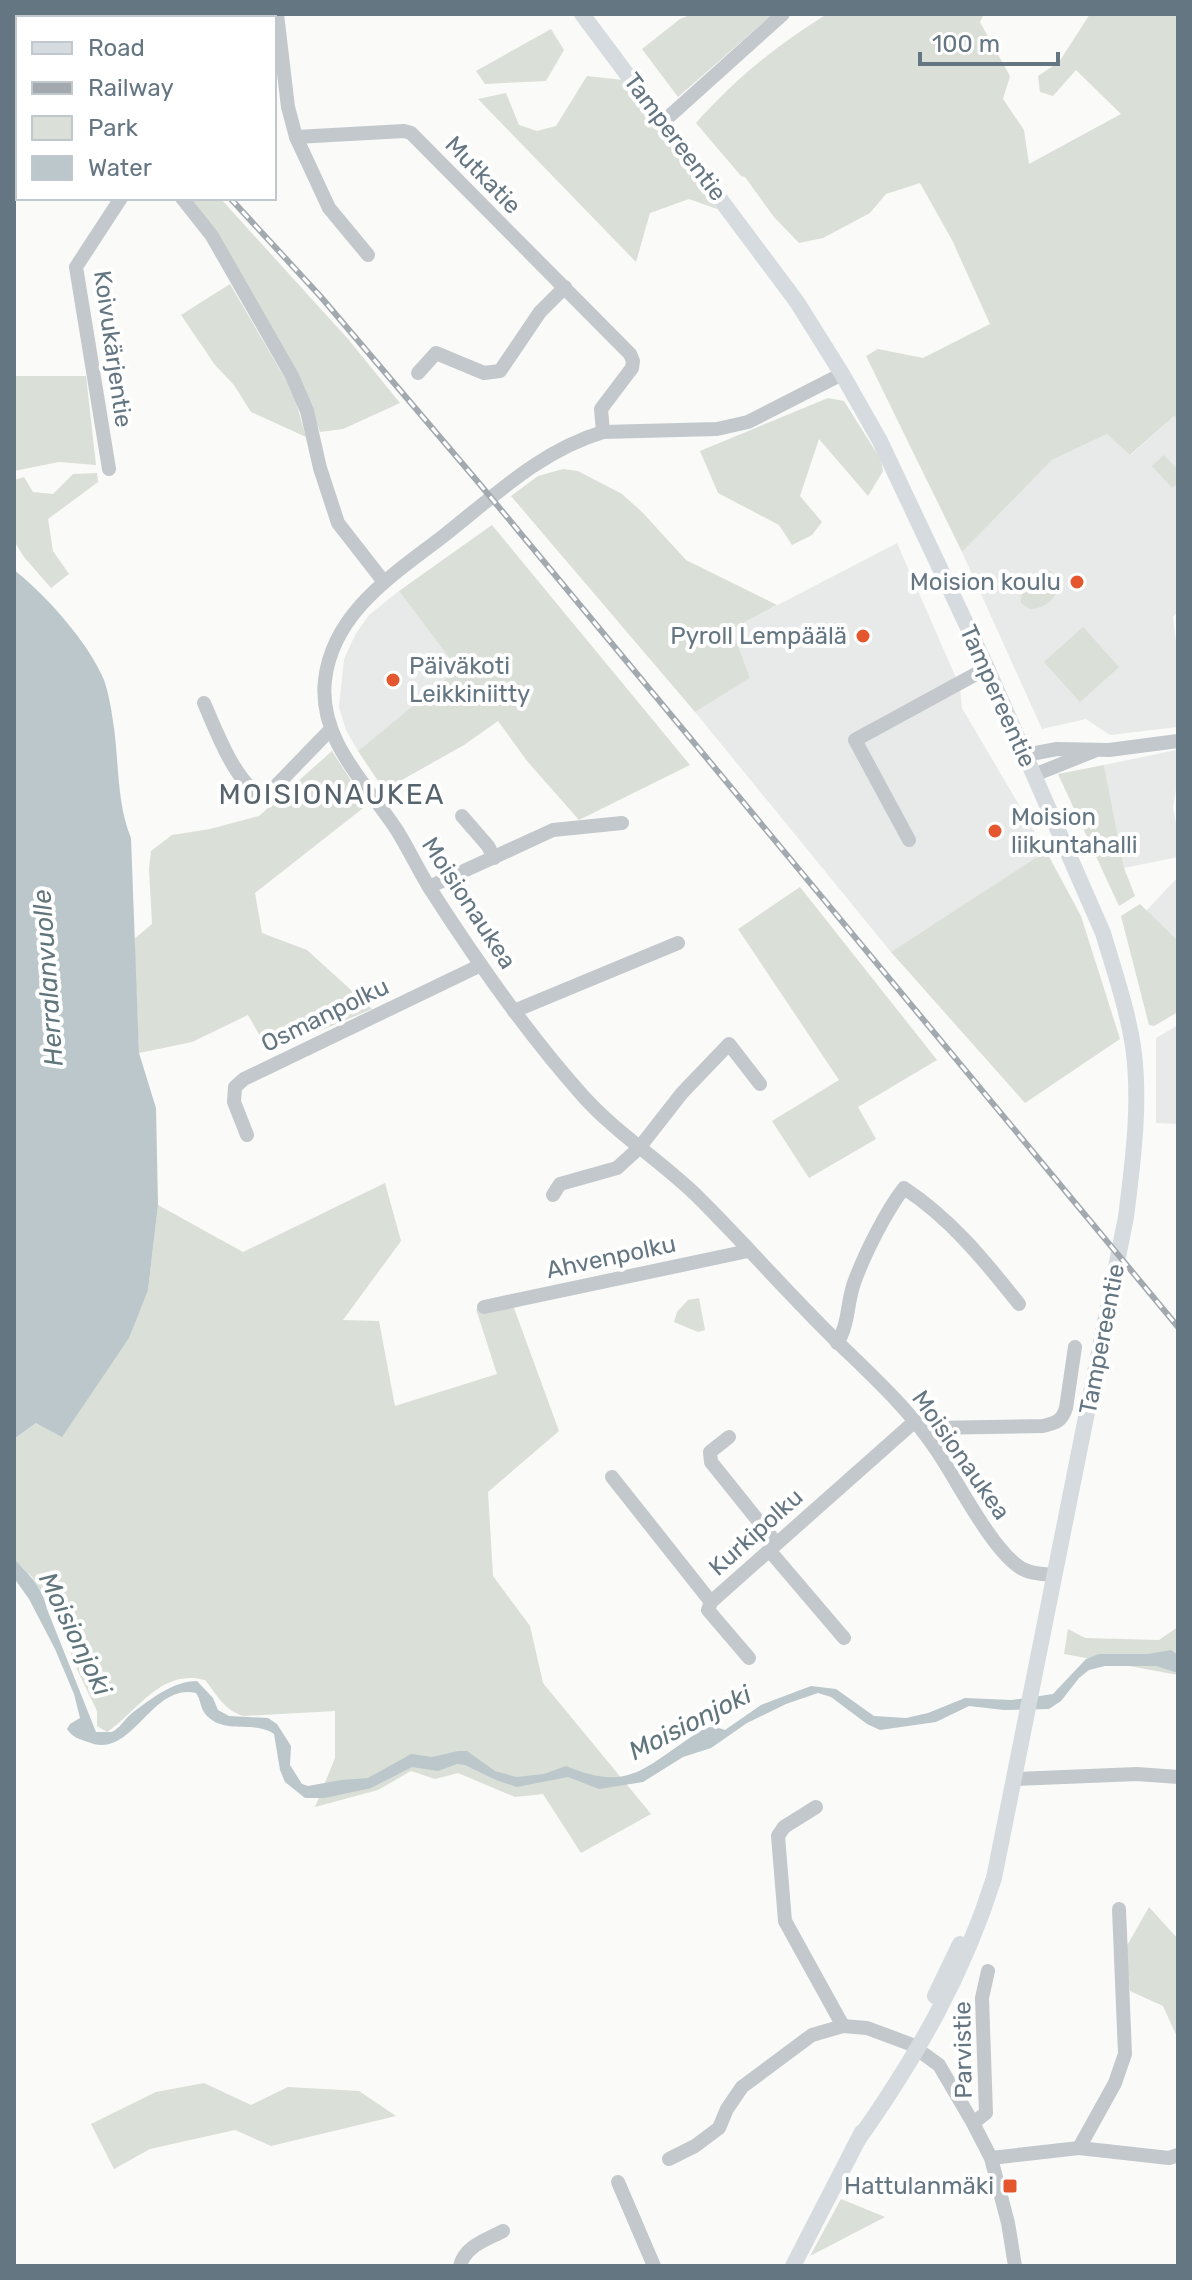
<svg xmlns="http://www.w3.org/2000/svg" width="1192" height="2280" viewBox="0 0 1192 2280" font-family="Rubik,sans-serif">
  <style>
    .built { fill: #e8e9e9 }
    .green { fill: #dadfd7 }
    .water { fill: #bbc7cb }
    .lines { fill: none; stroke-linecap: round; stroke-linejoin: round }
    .minor { stroke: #c3c8cc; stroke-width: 14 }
    .major { stroke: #d6dbdf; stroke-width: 16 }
    .rail-casing { stroke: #a2aab0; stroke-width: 6 }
    .rail { stroke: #fff; stroke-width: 3; stroke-dasharray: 9; stroke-linecap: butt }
    .poi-dot { fill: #e4572e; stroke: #fff; stroke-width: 3 }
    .labels { text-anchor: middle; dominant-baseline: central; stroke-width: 8; stroke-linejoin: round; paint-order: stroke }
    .street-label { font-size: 24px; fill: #657683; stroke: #fff }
    .poi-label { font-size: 24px; fill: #657683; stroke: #fff; text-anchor: end }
    .water-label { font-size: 26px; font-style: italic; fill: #60757c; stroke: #fff }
    .quarter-label { font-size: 28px; letter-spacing: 2px; fill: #57646e; stroke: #fff }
  </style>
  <rect width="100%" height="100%" fill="#fafaf8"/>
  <!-- built -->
  <g class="built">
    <polygon points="1174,416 1178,420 1178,612 1173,617 1178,660 1178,727 1110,735 1086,719 1042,729 962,552 1052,460 1107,434 1131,455"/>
    <polygon points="897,543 960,687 962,708 1046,851 891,952 695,712 750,678 732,629"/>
    <polygon points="399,591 459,669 358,751 346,730 339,707 344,659 355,635 369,615"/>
    <polygon points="1176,750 1178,778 1173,807 1178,835 1178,857 1124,868 1104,765"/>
    <polygon points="1178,877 1178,941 1146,911"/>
    <polygon points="1178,1025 1178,1124 1156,1123 1156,1038"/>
  </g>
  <!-- green -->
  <g class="green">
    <polygon points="692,14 773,14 678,97 642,49 680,19"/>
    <path d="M827 14H984L980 22 1010 76 1003 99 1024 130 1029 164 1121 114 1076 70 1053 96 1040 92 1038 76 1059 62 1090 14H1178V420L1174 416 1130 455 1107 434 1052 460 962 552 866 356 878 349 923 358 990 324 952 240 920 183 886 194 870 213 823 238 799 243 774 217 745 177 741 176 696 123C735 79 777 45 827 14Z"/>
    <polygon points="551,29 564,50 546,81 485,84 476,71"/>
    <polygon points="587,76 623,80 717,209 689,199 650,213 636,262 478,99 506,93 519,125 537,131 556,126"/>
    <polygon points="191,198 220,198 348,339 400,403 343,429 320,432 301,385 231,258"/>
    <polygon points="230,284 293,392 306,437 251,412 234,385 215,365 181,315"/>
    <polygon points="14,376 86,376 96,465 59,462 14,471"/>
    <polygon points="828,398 844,401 881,460 883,471 868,496 819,439 800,496 822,522 812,535 792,545 779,525 718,493 700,451"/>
    <polygon points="1164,455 1178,470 1178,483 1172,488 1152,466"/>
    <polygon points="563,469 578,471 622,494 643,513 686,560 777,605 732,629 750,678 695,712 511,496 538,476"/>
    <polygon points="97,473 98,482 48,519 53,551 69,574 51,588 24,557 14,541 14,480 24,477 33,492 53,494 73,474"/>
    <polygon points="492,525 690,765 579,820 527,761 498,721 464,745 384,790 358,751 458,669 399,591"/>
    <path d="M1046 569 1059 577C1059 596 1049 608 1030 609L1021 603C1020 587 1035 578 1046 569Z"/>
    <polygon points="1083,627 1119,667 1080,702 1044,662"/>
    <polygon points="332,751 367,805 255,893 262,933 307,950 372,1009 269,1052 248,1015 192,1042 139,1053 134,939 152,924 149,869 151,851 172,835 210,829 259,816"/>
    <polygon points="1104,765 1124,868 1135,896 1119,906 1058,774"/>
    <polygon points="1046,851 1081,916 1120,1039 1025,1103 891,952"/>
    <polygon points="800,887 937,1060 858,1107 876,1139 809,1178 772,1121 839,1080 738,929"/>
    <polygon points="1140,904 1178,941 1178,1012 1154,1026 1149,1025 1121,916"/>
    <path d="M385 1183 401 1241 343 1320 379 1321 395 1406 497 1374 476 1309 514 1308 559 1431 488 1492 493 1576 530 1626 543 1683 651 1814 581 1853 543 1794 515 1797 458 1773 435 1779 411 1771 378 1790 315 1807 335 1758V1711L243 1716C223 1709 218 1696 205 1680 161 1668 138 1711 107 1732L97 1726V1711L75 1665 61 1623 32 1577 14 1559V1439L36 1423 148 1290 158 1205 243 1252Z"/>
    <polygon points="699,1298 705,1330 698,1332 674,1322 677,1312 688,1300"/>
    <polygon points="1178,1627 1178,1675 1064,1654 1068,1629 1085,1638 1159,1640"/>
    <polygon points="1149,1907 1178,1939 1178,2039 1163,2006 1130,1991 1125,1949"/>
    <polygon points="204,2083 251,2105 288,2087 359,2091 396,2116 271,2146 235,2130 150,2149 114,2169 91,2124 156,2092"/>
    <polygon points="841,2199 885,2217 810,2256"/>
  </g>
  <!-- water -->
  <g class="water">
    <path d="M14 570C45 594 89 643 104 680 109 694 112 713 114 728 119 765 117 804 131 838L139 1053 156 1108 158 1205 148 1290 129 1338 62 1437 36 1423 14 1439Z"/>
    <path d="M14 1559C29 1574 43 1588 47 1609L96 1732H112C120 1728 124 1720 131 1714 149 1700 173 1681 197 1681L213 1698 218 1710 229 1716 268 1718 277 1724 291 1746 290 1765 302 1784 308 1786 341 1780 368 1778 411 1754 432 1757 458 1751H467L495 1771 516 1777 544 1774 566 1766C627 1792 643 1769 691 1737 697 1733 706 1726 714 1727 718 1727 721 1729 725 1730L761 1705 811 1686 836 1689 874 1716 906 1718 928 1713 965 1698 1012 1700 1053 1694 1086 1659 1099 1654H1148L1171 1650 1178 1655V1673L1156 1666H1105L1089 1670 1079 1678 1061 1701 1049 1709 1004 1710 969 1706 936 1722 880 1730 867 1724 831 1697 818 1693 786 1704 747 1723 711 1748 683 1757 643 1782 599 1789 568 1777 517 1787 496 1780 465 1765 457 1764 438 1771 412 1767 371 1788 325 1798H305L285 1782 280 1770 274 1734C255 1720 226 1735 207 1716 200 1709 201 1700 196 1693 151 1682 132 1761 88 1742 79 1739 72 1737 67 1729L70 1724 80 1718 74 1694 55 1649 29 1599 14 1578Z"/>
  </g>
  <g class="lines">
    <!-- minor -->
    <g class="minor">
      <polyline points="277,14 288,107 296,137 404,131 411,133 630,354 633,361 632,368 601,409 603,432"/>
      <polyline points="14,49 18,52"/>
      <polyline points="664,121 783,14"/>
      <polyline points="296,137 329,208 368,255"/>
      <polyline points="182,198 212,236 292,376 307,411 320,468 338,523 384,582"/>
      <polyline points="418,373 436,353 484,373 500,371 540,312 565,287"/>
      <path d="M842 374 748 422 717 429 603 432C542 450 495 495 446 534 396 573 333 611 325 680 318 741 368 785 398 832 409 850 418 869 429 887 475 959 525 1031 583 1096 618 1135 663 1162 700 1199 752 1251 800 1307 853 1357 883 1386 914 1416 937 1451 958 1482 990 1546 1018 1566 1028 1574 1043 1574 1055 1575"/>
      <polyline points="109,469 76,267 121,198"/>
      <path d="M204 703C216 730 234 780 260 795L270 792 331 729"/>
      <polyline points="1025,755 1057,749 1109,750 1178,741"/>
      <polyline points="1034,775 1094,751"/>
      <polyline points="462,816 488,846 494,858"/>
      <polyline points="909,840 855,740 987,668"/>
      <polyline points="429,887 553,830 622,823"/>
      <polyline points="514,1011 678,943"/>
      <polyline points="247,1135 234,1102 235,1087 244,1079 481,965"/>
      <polyline points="553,1195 560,1184 617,1168 639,1148 682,1093 729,1044 760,1084"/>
      <polyline points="484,1307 748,1251"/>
      <path d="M837 1343C849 1325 847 1302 854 1283 864 1255 886 1211 904 1188 951 1219 984 1260 1019 1304"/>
      <polyline points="729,1437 710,1452 711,1462 776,1543"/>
      <polyline points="612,1477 711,1602"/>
      <polyline points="769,1550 844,1638"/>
      <path d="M711 1602 914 1422 929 1428 1043 1426C1056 1423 1062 1421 1066 1408L1075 1347"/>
      <polyline points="711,1602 708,1610 749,1658"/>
      <polyline points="1014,1779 1137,1774 1178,1777"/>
      <polyline points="816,1807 784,1827 778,1836 785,1921 843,2026"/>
      <polyline points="973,2123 986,2113 982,1998 988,1971"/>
      <polyline points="1079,2148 1169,2158 1178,2155"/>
      <polyline points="991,2158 1079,2148 1115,2083 1125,2054 1119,1909"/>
      <polyline points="669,2159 695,2146 719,2128 727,2109 742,2087 812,2035 843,2026 867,2028 910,2044 939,2065 973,2123 991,2158 1008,2223 1015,2266"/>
      <polyline points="618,2182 654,2266"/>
      <path d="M460 2266C465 2246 486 2240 503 2231"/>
    </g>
    <!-- major -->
    <g class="major">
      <path d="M582 14 797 302 842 374 880 441 987 668 1103 933C1114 970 1127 1008 1133 1046 1141 1102 1133 1161 1126 1217L994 1878C963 1976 917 2056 858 2140"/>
      <polyline points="935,1996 960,1944"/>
      <polyline points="793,2266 862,2132"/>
    </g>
    <defs>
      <g id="rail">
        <polyline points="45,14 49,18"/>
        <polyline points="230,198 321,297 478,482 1178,1327"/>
      </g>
    </defs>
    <!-- rail casing -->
    <use href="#rail" class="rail-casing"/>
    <!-- rail -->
    <use href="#rail" class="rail"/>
  </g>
  <!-- markers -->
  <g class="poi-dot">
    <circle cx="1077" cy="582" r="8"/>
    <circle cx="863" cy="636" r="8"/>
    <circle cx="393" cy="680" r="8"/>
    <circle cx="995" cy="831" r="8"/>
    <rect x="1002" y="2178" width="16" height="16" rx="4"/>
  </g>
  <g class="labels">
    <!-- street labels -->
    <g class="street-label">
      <text transform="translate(675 137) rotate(53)">Tampereentie</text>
      <text transform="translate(483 175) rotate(46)">Mutkatie</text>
      <text transform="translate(113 349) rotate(82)">Koivukärjentie</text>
      <text transform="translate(998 696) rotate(66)">Tampereentie</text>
      <text transform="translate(469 903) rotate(57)">Moisionaukea</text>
      <text transform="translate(325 1015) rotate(-26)">Osmanpolku</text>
      <text transform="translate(611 1257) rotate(-12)">Ahvenpolku</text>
      <text transform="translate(1102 1339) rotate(-79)">Tampereentie</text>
      <text transform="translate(961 1455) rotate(55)">Moisionaukea</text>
      <text transform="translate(756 1532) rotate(-42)">Kurkipolku</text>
      <text transform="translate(963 2050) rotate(-91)">Parvistie</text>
    </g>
    <!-- poi labels -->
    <g class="poi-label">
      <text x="1061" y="582">Moision koulu</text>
      <text x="847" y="636">Pyroll Lempäälä</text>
      <text x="409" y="666" text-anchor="start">Päiväkoti<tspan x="409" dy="28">Leikkiniitty</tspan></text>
      <text x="1011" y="817" text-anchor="start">Moision<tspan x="1011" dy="28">liikuntahalli</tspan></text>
      <text x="994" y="2186">Hattulanmäki</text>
    </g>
    <!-- water labels -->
    <g class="water-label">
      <text transform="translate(48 978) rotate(-94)">Herralanvuolle</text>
      <text transform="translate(75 1634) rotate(64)">Moisionjoki</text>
      <text transform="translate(690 1723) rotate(-27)">Moisionjoki</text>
    </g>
    <!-- quarter labels -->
    <g class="quarter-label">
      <text x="332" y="794">MOISIONAUKEA</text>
    </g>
  </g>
  <!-- border -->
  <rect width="1192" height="2280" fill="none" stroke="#657683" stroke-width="32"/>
  <!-- legend -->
  <rect x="16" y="16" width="260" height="184" fill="#ffffff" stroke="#c1c8cd" stroke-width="2"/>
  <rect x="32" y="42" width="40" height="12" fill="#d6dbdf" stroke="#c1c8cd" stroke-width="2"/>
  <text x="88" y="56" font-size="24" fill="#657683">Road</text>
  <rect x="32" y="82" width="40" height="12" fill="#a2aab0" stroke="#c1c8cd" stroke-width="2"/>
  <text x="88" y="96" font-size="24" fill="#657683">Railway</text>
  <rect x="32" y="116" width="40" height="24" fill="#dadfd7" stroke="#c1c8cd" stroke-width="2"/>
  <text x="88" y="136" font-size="24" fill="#657683">Park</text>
  <rect x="32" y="156" width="40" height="24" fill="#bbc7cb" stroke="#c1c8cd" stroke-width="2"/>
  <text x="88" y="176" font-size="24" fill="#657683">Water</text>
  <!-- scale -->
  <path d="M920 52v12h138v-12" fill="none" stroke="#657683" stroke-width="4"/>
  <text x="932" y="52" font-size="24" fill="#657683" stroke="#ffffff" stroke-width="6" paint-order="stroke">100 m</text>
</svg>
